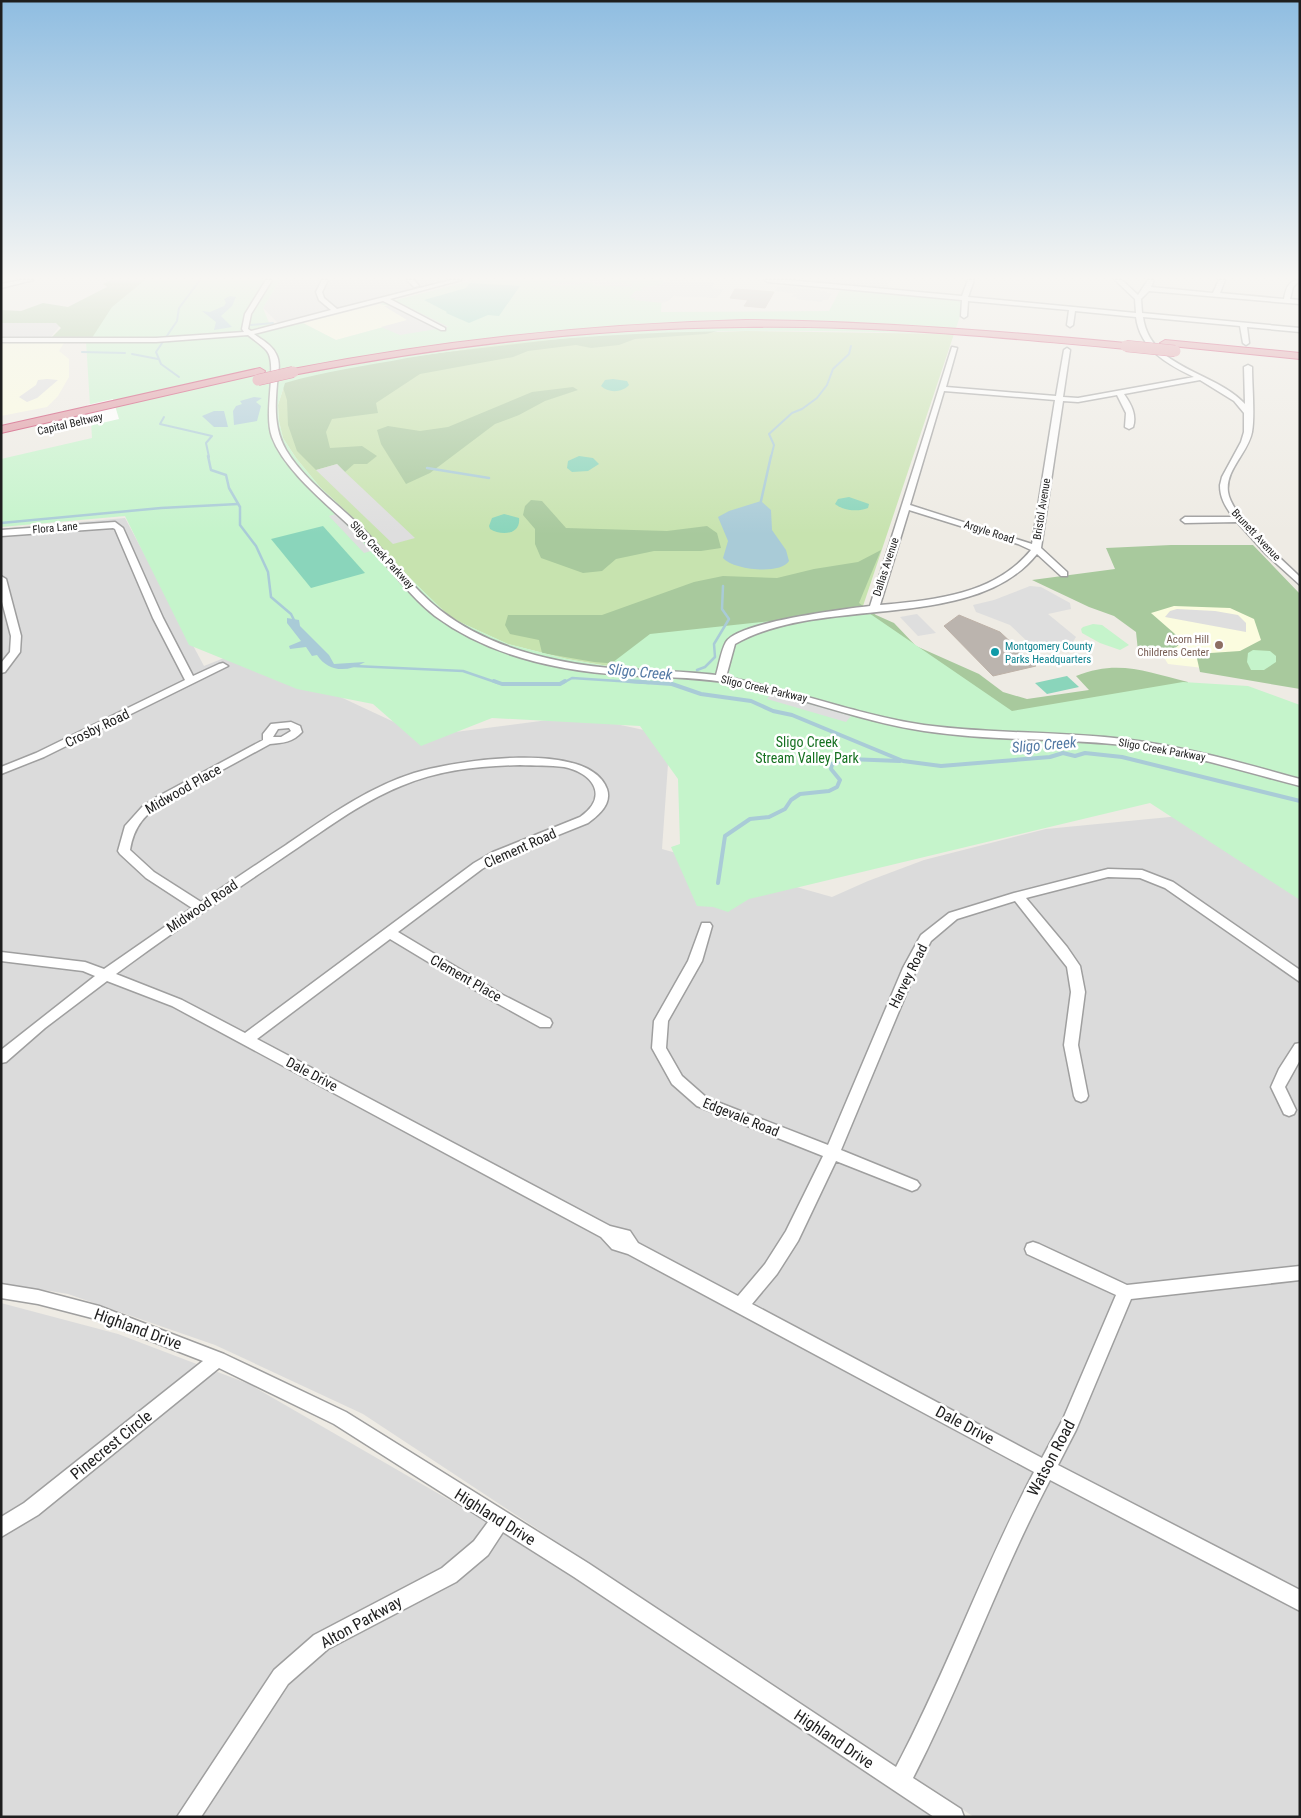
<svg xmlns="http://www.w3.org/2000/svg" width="1301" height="1818" viewBox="0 0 1301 1818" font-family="'Roboto Condensed',sans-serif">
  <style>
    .residential { fill: #dbdbdb }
    .education { fill: #fbfcdf }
    .grass { fill: #c7e3af }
    .forest { fill: #a8c99d }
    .park { fill: #c5f4cb }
    .pitch { fill: #8ad5bb }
    .parking { fill: #dedede }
    .water { fill: #a9cbd7 }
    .pier { fill: #fff }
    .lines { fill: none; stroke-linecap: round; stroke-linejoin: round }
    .stream-far2 { stroke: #a9cbd7; stroke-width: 2 }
    .stream-far1 { stroke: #a9cbd7; stroke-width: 2.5 }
    .stream { stroke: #a9cbd7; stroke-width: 4 }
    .building { fill: #bbb4ae; stroke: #beb2a8 }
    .minor-casing { stroke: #9f9f9f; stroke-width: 3 }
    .highway-casing { stroke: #c83562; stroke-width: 2 }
    .minor { fill: #fff; fill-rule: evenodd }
    .highway { fill: #de939f; fill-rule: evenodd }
    .highway-bridge-casing { stroke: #c83562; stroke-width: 12; stroke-linecap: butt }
    .highway-bridge { stroke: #de939f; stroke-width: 11 }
    .education-dot { fill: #8d6e63; stroke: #fff; stroke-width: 2 }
    .culture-dot { fill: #0f9aa8; stroke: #fff; stroke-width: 2 }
    .labels { text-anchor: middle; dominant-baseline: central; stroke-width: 5; stroke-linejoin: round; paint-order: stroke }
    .far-street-label { font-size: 11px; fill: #1e1e1e; stroke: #fff }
    .far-education-label { font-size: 11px; fill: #785e54; stroke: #fff; text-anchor: end }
    .far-culture-label { font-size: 11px; fill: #0d838f; stroke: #fff; text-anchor: start }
    .street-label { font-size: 14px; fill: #1e1e1e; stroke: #fff }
    .park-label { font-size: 14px; fill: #167121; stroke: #fff }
    .water-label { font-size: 15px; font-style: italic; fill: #5379a4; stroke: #fff }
    .near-street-label { font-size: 16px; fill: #1e1e1e; stroke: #fff }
  </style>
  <rect width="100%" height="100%" fill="#eeebe4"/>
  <!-- residential -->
  <g class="residential">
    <polygon points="280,280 458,280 280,325 263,308"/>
    <polygon points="768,280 891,280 886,291"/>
    <polygon points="1,322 63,322 49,339 1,338"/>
    <polygon points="125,518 204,666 224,658 257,658 424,736 579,716 653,732 668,764 662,849 832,897 868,881 924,860 1046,829 1180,816 1300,897 1300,1817 974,1817 363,1414 215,1345 68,1294 1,1283 1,529"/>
    <polygon points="1,1303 118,1334 249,1384 503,1531 942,1817 1,1817"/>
  </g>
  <!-- education -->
  <g class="education">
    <polygon points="380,304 386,305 413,319 336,340 303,323"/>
    <polygon points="1,343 64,343 59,351 69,359 69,377 58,396 47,407 1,416"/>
    <polygon points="1128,599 1257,600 1282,677 1168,664"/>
  </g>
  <!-- grass -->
  <polygon class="grass" points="746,331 954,334 861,612 630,650 608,666 567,659 508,644 451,618 386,555 361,525 320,487 296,458 283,438 279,421 278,405 285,383 432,354 508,343 569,337"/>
  <!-- forest -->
  <g class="forest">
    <polygon points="111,280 150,280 112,337 52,337 61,328 56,323 1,323 1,310 21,311 43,303 68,307 107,287 103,284"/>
    <polygon points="729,328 706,334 635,339 619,345 591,348 576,345 528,351 513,357 420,374 376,403 378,413 332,419 326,432 330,448 362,446 377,456 367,464 354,464 345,472 337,464 316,470 297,451 288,425 287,400 281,381 397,358 610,333"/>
    <polygon points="573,387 578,390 545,401 519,415 495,424 430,473 406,484 381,444 377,430 388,426 420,431 448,427 532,392"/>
    <polygon points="531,500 542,501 566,528 667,531 707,526 717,533 721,548 701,551 654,551 616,559 602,571 583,573 541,558 535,544 535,529 523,515 525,506"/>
    <polygon points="1171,545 1253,545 1300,594 1300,689 1200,672 1196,654 1240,651 1261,640 1254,619 1230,608 1174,606 1151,613 1183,641 1171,652 1138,651 1136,632 1114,616 1089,607 1032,580 1115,569 1106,548"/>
    <path d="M881 550 859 603 876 615 894 623 916 646 979 674 1003 692 1027 699 1089 690 1076 676C1118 659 1147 672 1188 682L1176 743 683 669 594 662 542 653 539 640 510 634 505 625 508 615H602L694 582 723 576 777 578 814 569 858 562Z"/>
  </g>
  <!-- park -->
  <g class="park">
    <path d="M145 280H280L263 308 272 330 303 323 336 340 413 319 386 305 380 304 475 280H663L661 312 829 311 841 288 966 299 954 334C772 328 588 327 407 358 366 366 325 371 285 383L278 405 279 421 283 438 296 458 320 487 361 525 386 555 451 618 508 644 567 659 608 666 650 634 866 611 1012 711 1183 682 1248 686 1300 705V900L1150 803 749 899 728 912 713 907 697 906 671 847 680 844 678 779 640 726 492 718 421 746 373 704 297 689 189 645 125 516 1 527V459L92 438 86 341H90L112 307Z"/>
    <polygon points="1093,624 1102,625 1129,645 1120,650 1100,643 1082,633 1081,629 1083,627"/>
    <polygon points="1253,650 1270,651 1276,656 1276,662 1264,670 1251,670 1247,662 1248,653"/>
  </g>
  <!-- pitch -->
  <g class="pitch">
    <polygon points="470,283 520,286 499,316 488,315 469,323 446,313 447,312 424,300 466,288"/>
    <path d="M613 379 627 381 629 385C622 393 608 393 601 386L605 380Z"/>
    <polygon points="579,456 593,458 599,464 588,471 572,472 567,468 568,461"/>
    <path d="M849 497 869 504 868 508C858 512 844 511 835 504L838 499Z"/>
    <path d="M504 514 519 518C521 535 501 536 490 529L489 526 492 518Z"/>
    <polygon points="323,526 365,573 311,588 271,539"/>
    <polygon points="1067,676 1079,687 1047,694 1035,683"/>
  </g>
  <!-- parking -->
  <g class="parking">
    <polygon points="595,280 619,282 632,285 632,287 593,285 594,283 553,286 549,284"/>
    <polygon points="673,280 714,283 712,288 724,289 717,298 673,296 668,301 662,303 634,300 635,298 629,298 635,291 641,291 642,287 658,285"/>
    <polygon points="778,286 827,291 827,293 832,293 828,300 823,300 822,302 796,299 797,297 791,297 793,294 798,294 775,291"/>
    <polygon points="404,305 449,327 400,335 381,327 407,320 384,306"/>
    <polygon points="47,379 58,380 37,398 27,402 19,397 36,385 38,380"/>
    <polygon points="337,464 345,472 415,538 393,544 316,470"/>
    <polygon points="336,514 371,551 364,553 329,516"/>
    <polygon points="1030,586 1041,587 1070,603 1071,609 1048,614 1076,637 1068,650 1038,647 1030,644 1010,625 976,612 973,605 994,600"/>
    <polygon points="1177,609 1215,611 1238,615 1246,623 1246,632 1165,617 1170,611"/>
    <polygon points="917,614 936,633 918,636 900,617"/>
    <polygon points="771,693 851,716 846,722 767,699"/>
  </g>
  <!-- water -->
  <g class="water">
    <polygon points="230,296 236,297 232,306 221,316 232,327 214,330 216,322 202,311 210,312 224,306 226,303 224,299"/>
    <polygon points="254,397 262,398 256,402 261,406 257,421 234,425 233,411 236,406 242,404 240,401"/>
    <polygon points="214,411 224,411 228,427 214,427 202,416"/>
    <path d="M761 501 771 510 772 530 786 550 789 561C781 575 733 570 723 558L728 541 718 517 729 511Z"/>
    <path d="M287 618 299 620 300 626 329 655 334 664 365 662C348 672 329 673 317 655L312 656 306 647 290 649 289 646 301 641 287 623Z"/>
  </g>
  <!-- pier -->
  <polygon class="pier" points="113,399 119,419 89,426 87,405"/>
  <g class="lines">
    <!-- stream-far2 -->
    <g class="stream-far2">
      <polyline points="251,325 273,323"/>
      <polyline points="82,352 125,353"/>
      <polyline points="132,354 158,359"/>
      <polyline points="179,377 161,364 156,352 177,321 179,308 200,280"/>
      <polyline points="164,417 160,424 212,436 206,443 209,457"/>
      <polyline points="771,457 774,445 769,434 792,413 802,409 817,398 827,385 833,369 849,354 851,346"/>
    </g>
    <!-- stream-far1 -->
    <g class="stream-far1">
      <polyline points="208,456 211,470 226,475 229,488 240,507 240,525 256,546 268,572 271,597 291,614 295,622"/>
      <polyline points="427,468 489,478"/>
      <polyline points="761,501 771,456"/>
      <polyline points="1,523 161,508 238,504"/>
      <polyline points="354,666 463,671 498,683"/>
      <polyline points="697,670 705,667 715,657 714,644 729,619 722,609 723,586"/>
      <polyline points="563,683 572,678 649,683"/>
    </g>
    <!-- stream -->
    <g class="stream">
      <polyline points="494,681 502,684 560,684 565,681"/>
      <polyline points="628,681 672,684 701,694 751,701 773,711 792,715 903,761 941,766 1050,757 1063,753 1075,756 1085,753 1122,757 1300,801"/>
      <polyline points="718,883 725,836 750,819 769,817 785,809 791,800 800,794 829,791 837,787 840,780 831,769 832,764 848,759 900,761"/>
    </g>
  </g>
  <!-- building -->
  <g class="building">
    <polygon points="735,289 750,290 774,292 765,308 744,306 748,300 730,298"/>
    <polygon points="959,615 1000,632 1036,666 993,676 944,626"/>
  </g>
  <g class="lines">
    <defs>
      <g id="minor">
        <polygon points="21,280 33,280 1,288 1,284"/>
        <path d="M266 280H272L251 314 248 329 251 331 331 310 319 300 316 292 322 280H328L322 292 324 298 337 309 451 280H461L390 299 445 328V330H441L383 301 254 334C262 340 272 345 276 354 281 363 278 374 277 384 275 407 274 429 286 450 305 482 340 505 365 531 390 557 412 588 440 610 491 650 559 664 621 669 653 671 684 671 716 675 719 665 721 651 726 642 738 622 845 609 870 606L952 347 957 348 946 387 1056 396 1064 350 1067 348 1070 350 1063 397 1078 398 1194 377C1167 364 1140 349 1136 317L1075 311 1073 325 1070 327 1067 325 1069 310 968 301 967 316 964 318 961 316 962 300 768 282 765 280H788L962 296 968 280H974L968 297 1136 313 1135 299 1115 280H1122L1138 295 1148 280H1154L1151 287 1213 293 1219 280H1225L1220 293 1284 299C1286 289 1288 280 1300 280L1293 287 1290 299 1300 300V304L1149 291 1141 299 1142 313 1300 328V332L1247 327 1249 343 1246 345 1243 343 1240 326 1143 317C1150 369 1215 371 1245 404L1244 367 1248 365 1252 367C1252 386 1255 415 1252 432 1248 453 1225 470 1228 492 1231 516 1282 559 1300 577V585L1266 554 1237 522 1185 523 1181 520 1185 517H1233C1225 506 1220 498 1220 485L1222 477 1241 442 1244 432V413L1234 401 1200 380 1124 394C1131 404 1137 415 1133 427L1129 429 1125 427 1126 413 1117 395 1078 402 1063 401 1041 548 1067 572V576H1061L1037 554C973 634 822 594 735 644L726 677C792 689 856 715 924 725 990 734 1057 731 1123 739 1183 746 1242 763 1300 779V786C1241 771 1184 752 1123 745 1057 738 990 741 924 731 856 721 792 693 724 682 691 677 657 677 624 675 559 671 489 656 435 616 409 596 390 567 367 543 339 513 286 475 272 437 263 412 278 365 267 351 262 345 254 340 248 335L156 342H1V338H156L244 332 242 329 245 314ZM944 391 1055 400 1032 544 910 505ZM909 510 1018 544 1031 550C994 595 934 600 880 605Z"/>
        <polygon points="407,280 414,280 419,286 414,287"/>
        <polygon points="115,522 123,528 163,618 193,676 219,664 223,663 228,666 44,757 1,774 1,767 36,753 185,680 153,618 115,529 113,528 1,536 1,530"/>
        <polygon points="1,576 6,579 21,636 20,652 5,672 1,673 1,663 10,652 11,636 1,598"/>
        <path d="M291 722 300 726 302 732C293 742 283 743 270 744L165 801C145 814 134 826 130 850L154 872 201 902C229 883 257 864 286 845 327 817 367 788 414 773 453 761 589 739 607 789 612 804 599 815 588 823L501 858 482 869 398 932 503 995 550 1019 552 1023 550 1027H540L493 1001 390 939 257 1039 610 1226 630 1231 638 1243 738 1296 765 1264 786 1231 823 1156 697 1106 672 1084 652 1048 654 1021 688 961 702 923H710L712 926 702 961 668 1021 666 1048 682 1076 707 1098 828 1145 903 968 921 935 949 913 1014 893 1108 869 1142 870 1173 882 1300 970V982L1165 888 1140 878 1108 877 1026 898 1067 947 1080 966 1085 992 1078 1045 1088 1096 1086 1100 1081 1102 1076 1100 1074 1096 1064 1045 1071 992 1067 967 1015 901 957 919 931 941 917 968 841 1150 917 1181 920 1185 917 1189 912 1191 907 1189 836 1161 798 1241 777 1274 752 1304 1042 1458 1063 1419 1116 1295 1027 1254 1025 1249 1027 1244 1033 1242 1039 1244 1127 1285 1300 1266V1280L1131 1299 1076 1430 1058 1465 1300 1590V1611L1050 1480C999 1577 963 1681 913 1778L961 1809 964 1817H934L574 1577 503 1532 488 1555 456 1582 328 1649 288 1684 201 1817H177L274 1670 314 1635 442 1568 474 1541 488 1522 334 1424 219 1368 38 1515 1 1537V1517L24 1503 203 1361 92 1318 38 1304 1 1298V1284L38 1290 99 1306 224 1354 346 1412 588 1563 896 1767C947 1671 983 1568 1034 1472L628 1254 612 1249 601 1237 172 1006 107 981 45 1028 6 1062 1 1063V1050L95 976 83 971 1 961V952L85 962 104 969 192 908 146 878 120 854 118 851 125 826 142 807 157 797 263 740V734L271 724ZM289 728 291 731 281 737H273L278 729ZM520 765C534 766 550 765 564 767 594 773 609 797 580 817L493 852 474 863 245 1033 182 1000 116 974C171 933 228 895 284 857 322 832 359 803 401 786 439 770 479 766 520 765Z"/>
        <polygon points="1300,1043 1300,1060 1285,1087 1296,1110 1294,1114 1289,1116 1284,1114 1271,1087 1279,1069 1295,1044"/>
      </g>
      <g id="highway">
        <path d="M746 320C873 321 999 331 1126 343L1131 346 1126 349C999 337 872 325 744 327 592 328 442 346 293 375L288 372 293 369C443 340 593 324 746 320Z"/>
        <polygon points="1165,340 1300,353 1300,359 1161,345 1160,343"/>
        <polygon points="260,368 265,371 264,373 1,433 1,426"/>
      </g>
    </defs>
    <!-- minor casing -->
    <use href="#minor" class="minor-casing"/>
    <!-- highway casing -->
    <use href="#highway" class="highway-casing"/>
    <!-- minor -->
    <use href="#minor" class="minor"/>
    <!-- highway -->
    <use href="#highway" class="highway"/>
    <defs>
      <g id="highway-bridge">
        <polyline points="1126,346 1175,351"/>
        <polyline points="258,380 293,372"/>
      </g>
    </defs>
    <!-- highway-bridge casing -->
    <use href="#highway-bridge" class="highway-bridge-casing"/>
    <!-- highway-bridge -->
    <use href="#highway-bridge" class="highway-bridge"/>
  </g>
  <!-- sky -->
  <linearGradient id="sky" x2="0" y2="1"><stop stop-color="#8fbde1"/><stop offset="0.52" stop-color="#f7f6f3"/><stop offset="1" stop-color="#f7f6f3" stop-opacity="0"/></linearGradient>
  <rect width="1301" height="534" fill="url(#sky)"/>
  <!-- markers -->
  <circle class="education-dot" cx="1219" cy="645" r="5"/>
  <circle class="culture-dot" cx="995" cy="652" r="5"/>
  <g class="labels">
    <!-- far-street labels -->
    <g class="far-street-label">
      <text transform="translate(70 424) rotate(-13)">Capital Beltway</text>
      <text transform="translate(1042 509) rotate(-81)">Bristol Avenue</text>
      <text transform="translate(55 528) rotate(-5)">Flora Lane</text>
      <text transform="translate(989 532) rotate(18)">Argyle Road</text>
      <text transform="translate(1256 535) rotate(47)">Brunett Avenue</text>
      <text transform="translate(382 555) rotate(47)">Sligo Creek Parkway</text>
      <text transform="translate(886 567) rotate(-72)">Dallas Avenue</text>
      <text transform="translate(764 689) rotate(13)">Sligo Creek Parkway</text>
      <text transform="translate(1162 750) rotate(10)">Sligo Creek Parkway</text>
    </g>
    <!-- far-education labels -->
    <g class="far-education-label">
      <text x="1209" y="639">Acorn Hill<tspan x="1209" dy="13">Childrens Center</tspan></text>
    </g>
    <!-- far-culture labels -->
    <g class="far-culture-label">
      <text x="1005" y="646">Montgomery County<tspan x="1005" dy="13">Parks Headquarters</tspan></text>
    </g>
    <!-- street labels -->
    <g class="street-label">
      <text transform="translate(97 728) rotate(-26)">Crosby Road</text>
      <text transform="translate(183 789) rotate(-30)">Midwood Place</text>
      <text transform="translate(520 848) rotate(-24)">Clement Road</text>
      <text transform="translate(202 906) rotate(-34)">Midwood Road</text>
      <text transform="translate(908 976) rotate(-64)">Harvey Road</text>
      <text transform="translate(466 978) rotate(30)">Clement Place</text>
      <text transform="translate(312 1074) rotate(28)">Dale Drive</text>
      <text transform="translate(741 1117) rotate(22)">Edgevale Road</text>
    </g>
    <!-- park labels -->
    <g class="park-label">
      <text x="807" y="742">Sligo Creek<tspan x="807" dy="16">Stream Valley Park</tspan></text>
    </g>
    <!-- water labels -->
    <g class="water-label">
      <text transform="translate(640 672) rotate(5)">Sligo Creek</text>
      <text transform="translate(1044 745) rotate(-5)">Sligo Creek</text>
    </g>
    <!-- near-street labels -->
    <g class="near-street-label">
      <text transform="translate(138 1329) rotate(20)">Highland Drive</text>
      <text transform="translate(965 1425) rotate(28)">Dale Drive</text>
      <text transform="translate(111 1445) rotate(-39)">Pinecrest Circle</text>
      <text transform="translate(1051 1458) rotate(-62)">Watson Road</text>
      <text transform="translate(495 1517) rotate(32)">Highland Drive</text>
      <text transform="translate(361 1622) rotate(-29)">Alton Parkway</text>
      <text transform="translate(834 1739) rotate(34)">Highland Drive</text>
    </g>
  </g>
  <!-- border -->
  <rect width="1301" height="1818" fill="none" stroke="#1e1e1e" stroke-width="5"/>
</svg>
